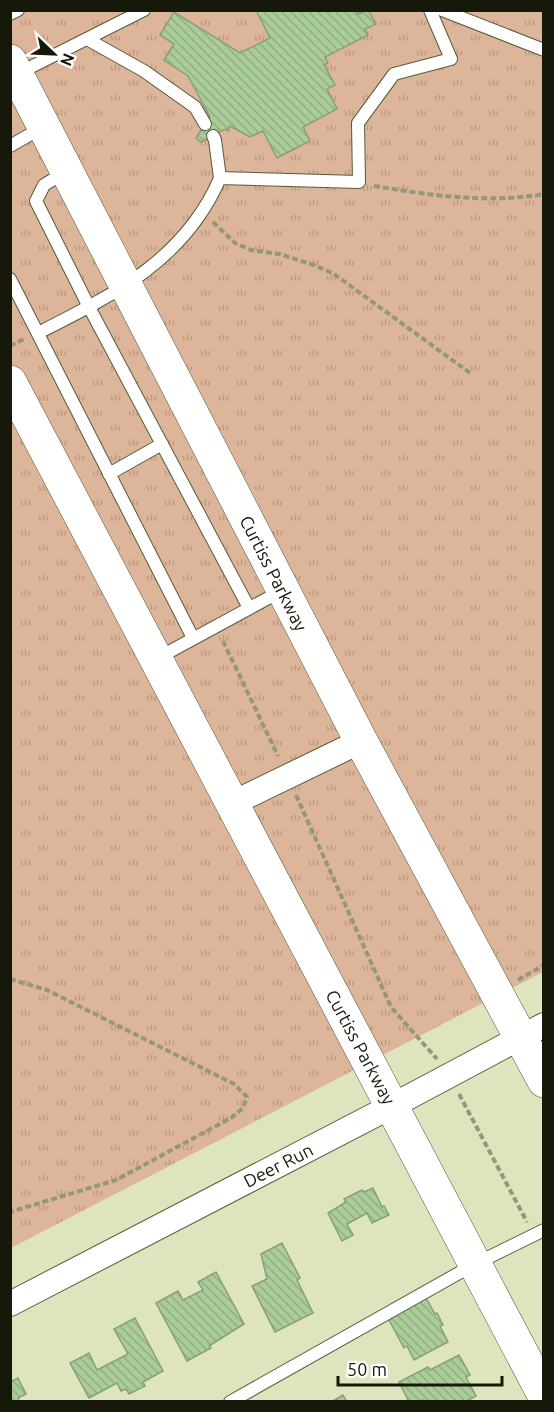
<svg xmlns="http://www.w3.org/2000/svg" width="554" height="1412" viewBox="0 0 554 1412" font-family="Ubuntu,sans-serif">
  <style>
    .grass { fill: url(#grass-tufts) }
    .building { fill: url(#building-back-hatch); stroke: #889d7d; stroke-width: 1.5 }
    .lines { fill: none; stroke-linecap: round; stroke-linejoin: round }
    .lane-casing { stroke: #565b39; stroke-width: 14 }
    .street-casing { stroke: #565b39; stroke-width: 26 }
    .secondary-casing { stroke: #565b39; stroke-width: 34 }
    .path { stroke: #93987a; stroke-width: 4; stroke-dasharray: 6 3; stroke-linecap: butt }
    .lane { stroke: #fff; stroke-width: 12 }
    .street { stroke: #fff; stroke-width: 24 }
    .secondary { stroke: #fff; stroke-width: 33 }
    .labels { text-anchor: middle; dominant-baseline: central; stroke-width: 4.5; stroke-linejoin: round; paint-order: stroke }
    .street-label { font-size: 18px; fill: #16180a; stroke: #fff }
  </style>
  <defs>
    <pattern id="grass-tufts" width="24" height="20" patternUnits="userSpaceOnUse" patternTransform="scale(1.5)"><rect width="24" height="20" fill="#ddb59a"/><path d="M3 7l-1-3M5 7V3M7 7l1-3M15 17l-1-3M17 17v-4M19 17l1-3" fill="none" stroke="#bd9b83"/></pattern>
    <pattern id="building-back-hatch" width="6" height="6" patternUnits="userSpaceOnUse" patternTransform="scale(1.5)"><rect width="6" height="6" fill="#aacd98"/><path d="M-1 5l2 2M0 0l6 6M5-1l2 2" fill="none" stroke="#92af82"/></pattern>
  </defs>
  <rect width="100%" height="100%" fill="#dee5be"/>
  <!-- grass -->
  <polygon class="grass" points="11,11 543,11 543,972 11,1248"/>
  <!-- building -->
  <g class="building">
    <polygon points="256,10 356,10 358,14 368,10 376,24 365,29 368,35 325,57 328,63 324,65 335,85 327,89 337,109 303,127 310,141 277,158 263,131 250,137 230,126 228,131 225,129 201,142 196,138 210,117 188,76 164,60 174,44 160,35 174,12 240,53 270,38"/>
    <polygon points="373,1188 382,1207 384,1206 389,1215 372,1223 367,1213 347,1224 353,1235 342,1241 328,1213 346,1202 344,1199 362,1190 364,1192"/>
    <polygon points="282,1243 300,1278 297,1280 313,1313 275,1332 252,1286 267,1279 261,1254"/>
    <polygon points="216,1272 244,1324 209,1346 211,1348 187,1361 156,1303 178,1291 183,1300 203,1290 198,1282"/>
    <polygon points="426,1298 435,1314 437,1313 443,1325 440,1326 448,1342 414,1360 407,1346 404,1348 388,1318"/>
    <polygon points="135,1318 163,1371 143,1382 145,1386 129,1394 126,1389 121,1391 117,1383 89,1398 70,1363 89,1353 97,1370 128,1354 114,1329"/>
    <polygon points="459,1355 470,1375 466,1377 476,1396 465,1402 425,1402 424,1400 409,1402 399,1382 428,1367 430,1370"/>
    <polygon points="18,1378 26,1394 18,1398 20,1402 10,1402 10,1382"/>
    <polygon points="343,1395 347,1402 331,1402"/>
  </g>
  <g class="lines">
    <defs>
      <g id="lane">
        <polyline points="442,10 544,50"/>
        <polyline points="10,14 18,10"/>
        <polyline points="87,39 144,71 195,107 205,124"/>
        <polyline points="19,73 144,10"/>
        <polyline points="213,136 215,140 220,178"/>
        <polyline points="10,146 43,127"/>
        <polyline points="65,172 44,185 36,201 89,307 249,608"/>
        <polyline points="10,279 193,638"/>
        <path d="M38 333C113 295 185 260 220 178L359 182 358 123 394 74 451 59 430 10"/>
        <polyline points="109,474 162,444"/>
        <polyline points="156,659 283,590"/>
        <polyline points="230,1402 475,1264 544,1230"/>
      </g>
      <g id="street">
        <polyline points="233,803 361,741"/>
        <polyline points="10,1304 392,1106 544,1025"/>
      </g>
      <g id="secondary">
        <polyline points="10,61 361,741 544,1081"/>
        <path d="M10 382C186 720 367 1057 544 1395"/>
      </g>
    </defs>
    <!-- lane casing -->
    <use href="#lane" class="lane-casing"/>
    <!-- street casing -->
    <use href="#street" class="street-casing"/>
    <!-- secondary casing -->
    <use href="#secondary" class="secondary-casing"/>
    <!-- path -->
    <g class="path">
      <path d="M374 186C430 195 487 204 544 194"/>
      <polyline points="213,222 235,243 251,250 279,254 314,265 334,274 470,373"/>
      <polyline points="10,346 24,339"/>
      <polyline points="223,641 278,756"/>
      <polyline points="296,795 391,1007 437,1059"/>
      <polyline points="10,979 47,990 234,1084 247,1097 243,1108 231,1118 116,1180 10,1212"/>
      <polyline points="518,980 544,965"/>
      <polyline points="459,1094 527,1222"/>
    </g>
    <!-- lane -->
    <use href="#lane" class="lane"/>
    <!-- street -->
    <use href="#street" class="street"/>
    <!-- secondary -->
    <use href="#secondary" class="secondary"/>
  </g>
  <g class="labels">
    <!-- street labels -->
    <g class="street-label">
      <text transform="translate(274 573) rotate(63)">Curtiss Parkway</text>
      <text transform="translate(361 1047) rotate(62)">Curtiss Parkway</text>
      <text transform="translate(278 1165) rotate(-27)">Deer Run</text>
    </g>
  </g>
  <!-- border -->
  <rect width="554" height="1412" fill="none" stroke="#16180a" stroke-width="24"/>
  <!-- north arrow -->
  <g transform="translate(54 54) rotate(113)" stroke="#ffffff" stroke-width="4.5" paint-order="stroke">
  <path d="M0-4.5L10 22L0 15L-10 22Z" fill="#16180a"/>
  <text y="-9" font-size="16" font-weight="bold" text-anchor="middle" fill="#16180a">N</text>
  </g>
  <!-- scale -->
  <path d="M338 1376v9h164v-9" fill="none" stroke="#16180a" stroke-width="3"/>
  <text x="347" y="1376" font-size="18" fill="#16180a" stroke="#ffffff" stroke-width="4.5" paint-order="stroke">50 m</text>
</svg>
